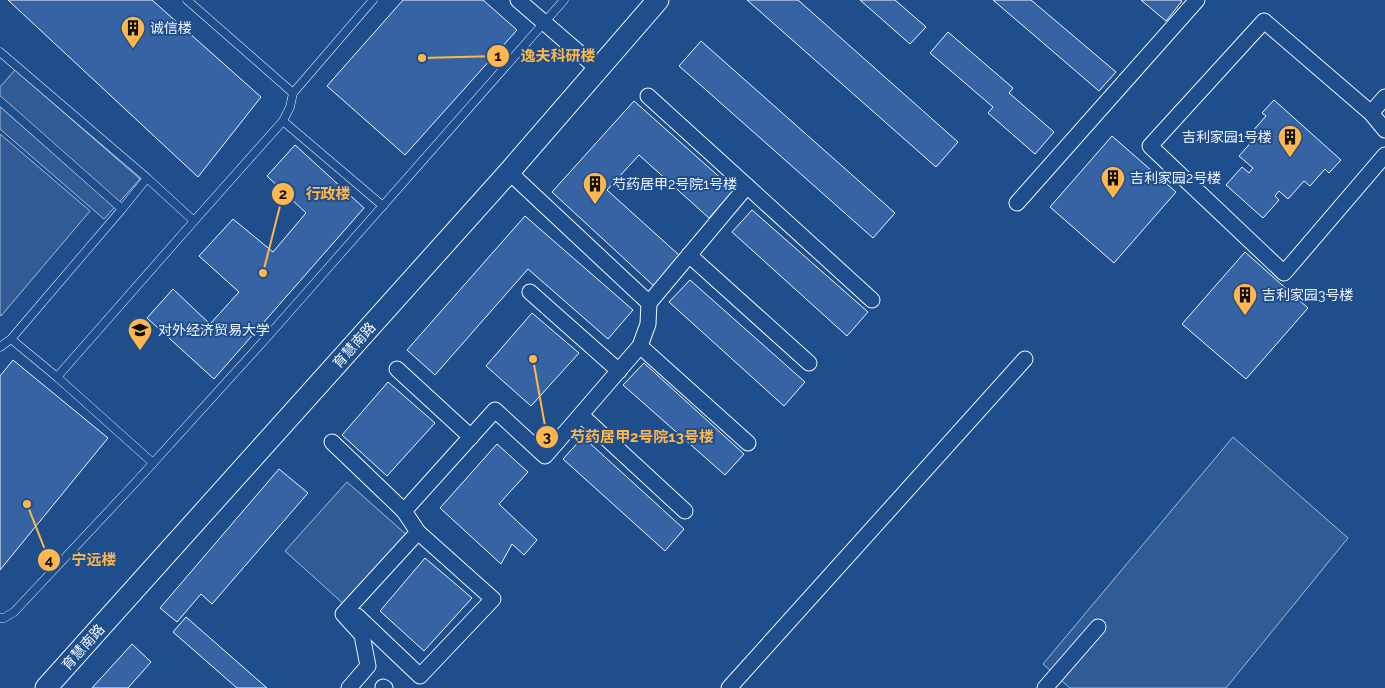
<svg xmlns="http://www.w3.org/2000/svg" width="1385" height="688" viewBox="0 0 1385 688" font-family="Raleway,'Noto Sans SC',sans-serif">
  <style>
    .built { fill: #305b95; stroke: #a8bbd7 }
    .building { fill: #3563a3; stroke: #f2f6ff }
    .lines { fill: none; stroke-linecap: round; stroke-linejoin: round }
    .lane-casing { stroke: #f2f6ff; stroke-width: 9 }
    .street-casing { stroke: #f2f6ff; stroke-width: 17 }
    .secondary-casing { stroke: #f2f6ff; stroke-width: 23 }
    .lane { stroke: #1f4e8c; stroke-width: 8 }
    .street { stroke: #1f4e8c; stroke-width: 15 }
    .secondary { stroke: #1f4e8c; stroke-width: 21 }
    .labels { text-anchor: middle; dominant-baseline: central; stroke-width: 4; stroke-linejoin: round; paint-order: stroke }
    .poi-label { font-size: 14px; fill: #f2f6ff; stroke: #1f4e8c; text-anchor: start }
    .street-label { font-size: 14px; fill: #f2f6ff; stroke: #1f4e8c }
    .leader { fill: none; stroke: #ffb74d; stroke-width: 2 }
    .callout-dot { fill: #ffb74d; stroke: #1f4e8c; stroke-width: 2 }
    .mark-label { font-size: 15px; text-anchor: middle; font-weight: bold; fill: #111 }
    .callout-label { font-size: 15px; text-anchor: middle; font-weight: bold; fill: #ffb74d; stroke: #1f4e8c; stroke-width: 4; stroke-linejoin: round; paint-order: stroke }
  </style>
  <rect width="100%" height="100%" fill="#1f4e8c"/>
  <!-- built -->
  <g class="built">
    <polygon points="15,70 140,179 104,219 0,129 0,87"/>
    <polygon points="0,134 90,211 1,316 0,315"/>
    <polygon points="1233,437 1348,538 1226,688 1070,688 1043,664"/>
    <polygon points="347,482 409,537 347,607 285,551"/>
  </g>
  <!-- building -->
  <g class="building">
    <polygon points="8,0 152,0 261,97 198,177"/>
    <polygon points="403,0 483,0 517,30 405,155 327,86"/>
    <polygon points="747,0 798,0 958,142 936,167"/>
    <polygon points="860,0 895,0 926,27 910,44"/>
    <polygon points="993,0 1031,0 1116,72 1099,91"/>
    <polygon points="1141,0 1180,0 1182,1 1166,21"/>
    <polygon points="948,32 1013,88 1009,93 1054,132 1035,154 988,113 993,107 930,53"/>
    <polygon points="701,41 895,213 873,238 679,66"/>
    <polygon points="1274,100 1341,160 1329,173 1325,169 1310,186 1304,181 1288,199 1279,191 1275,196 1279,200 1263,218 1226,185 1242,167 1249,173 1253,168 1239,156 1255,138 1250,134 1266,116 1262,113"/>
    <polygon points="634,101 734,190 709,218 639,155 607,190 679,255 655,287 552,192"/>
    <polygon points="1112,136 1176,192 1114,263 1050,207"/>
    <polygon points="295,145 364,208 214,379 147,318 173,289 210,324 239,292 199,256 233,219 273,252 306,213 267,176"/>
    <polygon points="752,210 868,312 847,336 732,232"/>
    <polygon points="525,216 633,310 608,339 528,269 435,375 407,350"/>
    <polygon points="1245,252 1308,308 1246,379 1182,324"/>
    <polygon points="690,280 805,382 784,406 669,302"/>
    <polygon points="532,313 579,353 531,406 486,366"/>
    <polygon points="13,360 108,438 0,570 0,376"/>
    <polygon points="644,363 744,454 725,475 623,385"/>
    <polygon points="388,382 435,423 387,476 342,435"/>
    <polygon points="583,437 684,529 665,551 563,459"/>
    <polygon points="497,444 528,472 499,504 537,540 524,555 512,544 501,564 440,508"/>
    <polygon points="279,469 308,493 212,604 201,594 177,622 160,608"/>
    <polygon points="425,558 472,598 424,651 380,611"/>
    <polygon points="186,617 267,688 237,688 173,632"/>
    <polygon points="132,644 151,662 128,688 92,688"/>
  </g>
  <g class="lines">
    <defs>
      <g id="lane">
        <polyline points="187,0 293,93"/>
        <polyline points="0,52 147,178"/>
        <polyline points="0,101 122,209 11,339 0,347"/>
        <polyline points="283,121 383,206"/>
        <polyline points="122,209 147,178 194,221 283,121 290,107 293,93 373,0"/>
        <polyline points="11,339 57,377 153,463"/>
        <polyline points="57,377 194,221"/>
        <polyline points="0,618 4,618 14,612 134,484 269,335 564,0"/>
      </g>
      <g id="street">
        <polyline points="518,0 598,69"/>
        <polyline points="1371,113 1385,97"/>
        <polyline points="1385,130 1371,113 1264,21 1150,146 1284,273 1385,155"/>
        <polyline points="509,172 649,303 747,186 648,96"/>
        <polyline points="747,186 872,300"/>
        <polyline points="1017,203 1197,0"/>
        <polyline points="689,255 809,363"/>
        <polyline points="530,292 619,371"/>
        <polyline points="640,346 748,443"/>
        <polyline points="397,369 471,437"/>
        <polyline points="581,415 685,511"/>
        <polyline points="332,442 404,511"/>
        <polyline points="357,616 420,676 493,599 418,532"/>
        <polyline points="383,687 385,688"/>
        <polyline points="349,688 368,666 362,635 343,614 418,532 404,511 495,410 545,456 640,346 648,324 649,303"/>
        <polyline points="729,688 1025,359"/>
        <polyline points="1045,688 1098,627"/>
      </g>
      <polyline id="secondary" points="46,688 509,172 658,0"/>
    </defs>
    <!-- lane casing -->
    <use href="#lane" class="lane-casing"/>
    <!-- street casing -->
    <use href="#street" class="street-casing"/>
    <!-- secondary casing -->
    <use href="#secondary" class="secondary-casing"/>
    <!-- lane -->
    <use href="#lane" class="lane"/>
    <!-- street -->
    <use href="#street" class="street"/>
    <!-- secondary -->
    <use href="#secondary" class="secondary"/>
  </g>
  <!-- icons -->
  <defs>
    <symbol id="building-pin" viewBox="-11 -11 22 30"><path d="M0 17L-7.5 6A9.5 9.5 0 1 1 7.5 6Z" fill="#ffb74d" stroke="#1f4e8c"/><path d="M-4-6H4V6H1V3H-1V6H-4ZM-2.5-4.3h1.7v1.8h-1.7ZM.8-4.3h1.7v1.8H.8ZM-2.5-1h1.7V.8h-1.7ZM.8-1h1.7V.8H.8Z" fill="#111"/></symbol>
    <symbol id="university-pin" viewBox="-11 -11 22 30"><path d="M0 17L-7.5 6A9.5 9.5 0 1 1 7.5 6Z" fill="#ffb74d" stroke="#1f4e8c"/><path d="M0-5L7-2L0 1L-7-2ZM-4 1L0 2.5L4 1V4Q0 6-4 4Z" fill="#111"/></symbol>
  </defs>
  <g fill-rule="evenodd">
    <use href="#building-pin" x="119" y="14" width="28" height="38"/>
    <use href="#building-pin" x="1276" y="123" width="28" height="38"/>
    <use href="#building-pin" x="1099" y="164" width="28" height="38"/>
    <use href="#building-pin" x="581" y="170" width="28" height="38"/>
    <use href="#building-pin" x="1231" y="281" width="28" height="38"/>
    <use href="#university-pin" x="126" y="316" width="28" height="38"/>
  </g>
  <g class="labels">
    <!-- poi labels -->
    <g class="poi-label">
      <text x="150" y="28">诚信楼</text>
      <text x="1272" y="137" text-anchor="end">吉利家园1号楼</text>
      <text x="1130" y="178">吉利家园2号楼</text>
      <text x="612" y="184">芍药居甲2号院1号楼</text>
      <text x="1262" y="295">吉利家园3号楼</text>
      <text x="158" y="330">对外经济贸易大学</text>
    </g>
    <!-- street labels -->
    <g class="street-label">
      <text transform="translate(354 345) rotate(-48)">育慧南路</text>
      <text transform="translate(83 647) rotate(-48)">育慧南路</text>
    </g>
  </g>
  <!-- callouts -->
  <path class="leader" d="M422 58L498 56M263 273L283 194M533 359L547 437M27 504L49 560"/>
  <g class="callout-dot">
    <circle cx="422" cy="58" r="5"/>
    <circle cx="263" cy="273" r="5"/>
    <circle cx="533" cy="359" r="5"/>
    <circle cx="27" cy="504" r="5"/>
    <circle cx="498" cy="56" r="12"/>
    <circle cx="283" cy="194" r="12"/>
    <circle cx="547" cy="437" r="12"/>
    <circle cx="49" cy="560" r="12"/>
  </g>
  <g class="mark-label">
    <text x="498" y="61">1</text>
    <text x="283" y="199">2</text>
    <text x="547" y="442">3</text>
    <text x="49" y="565">4</text>
  </g>
  <g class="callout-label">
    <text x="558" y="61">逸夫科研楼</text>
    <text x="328" y="199">行政楼</text>
    <text x="642" y="442">芍药居甲2号院13号楼</text>
    <text x="94" y="565">宁远楼</text>
  </g>
</svg>
